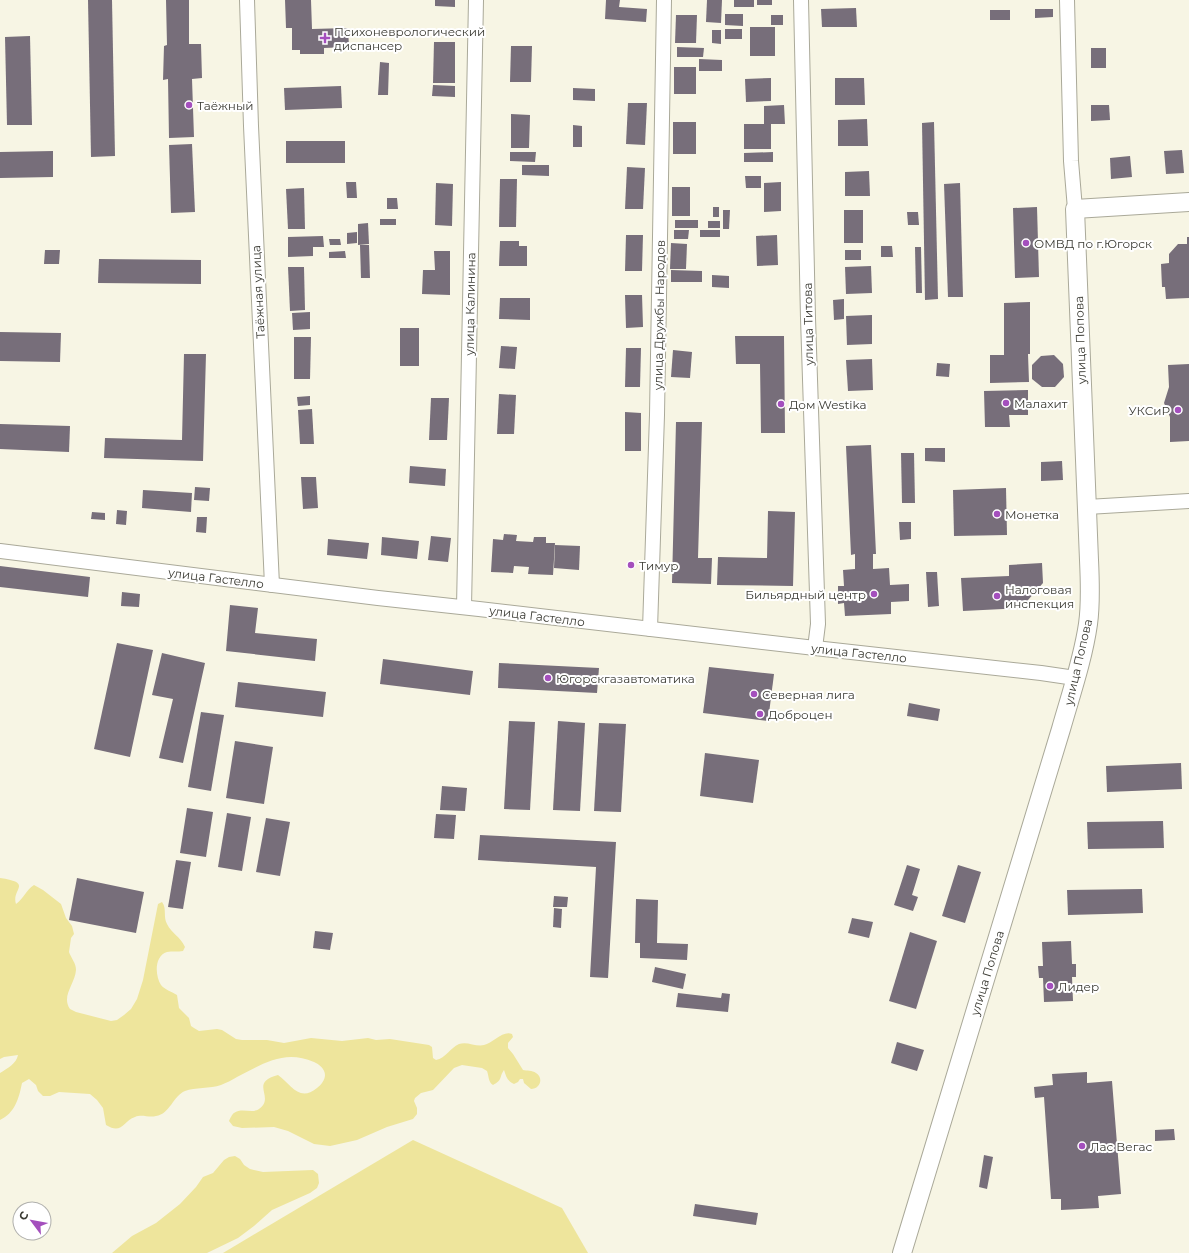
<svg xmlns="http://www.w3.org/2000/svg" width="1189" height="1253" viewBox="0 0 1189 1253" font-family="Montserrat,sans-serif">
  <style>
    .green { fill: #eee59c }
    .building { fill: #776e7a }
    .lines { fill: none; stroke-linecap: round; stroke-linejoin: round }
    .minor-casing { stroke: #aaa999; stroke-width: 16 }
    .major-casing { stroke: #aaa999; stroke-width: 20 }
    .minor { stroke: #fff; stroke-width: 14 }
    .major { stroke: #fff; stroke-width: 18 }
    .poi-dot { fill: #a44fbd; stroke: #fff; stroke-width: 1.5 }
    .labels { text-anchor: middle; dominant-baseline: central; stroke-width: 4; stroke-linejoin: round; paint-order: stroke }
    .poi-label { font-size: 12px; fill: #3a3a33; stroke: #fff; text-anchor: start }
    .street-label { font-size: 12px; fill: #3a3a33; stroke: #fff }
  </style>
  <rect width="100%" height="100%" fill="#f7f5e4"/>
  <!-- green -->
  <g class="green">
    <path d="M0 878C34 883 11 889 16 904 24 898 26 890 34 885L43 890 61 904 66 918 72 926 74 934 71 938 69 952C71 958 76 963 76 970 75 984 61 996 70 1009L76 1012 111 1021 117 1020 124 1015 131 1009 137 999 143 980 158 904 162 902C167 908 163 917 167 924 172 934 180 936 185 947L183 951C178 952 172 951 167 952 154 956 155 976 161 985 165 990 171 991 177 995L179 1008 189 1018 191 1026 194 1028 199 1031 217 1029 222 1030 236 1039 242 1040H267L284 1043 311 1038 342 1041 368 1038 376 1040 390 1039 429 1045 432 1047 433 1058 436 1060C446 1058 450 1048 459 1044 467 1041 476 1047 484 1045 493 1043 503 1030 512 1034L513 1037 508 1043V1048L513 1054 523 1070C527 1071 532 1070 536 1073 544 1078 540 1089 531 1089L524 1083 523 1079H520L518 1082 514 1084C507 1081 506 1076 504 1070 499 1077 503 1080 493 1085 488 1082 489 1076 487 1071L482 1068 462 1065 454 1068 433 1090 421 1093 415 1098 414 1101 417 1108V1114L413 1119 387 1127 357 1140 330 1146 314 1144 288 1131 274 1127 242 1128 233 1126 229 1121C230 1119 232 1114 234 1113 242 1107 252 1114 259 1109 276 1097 248 1083 278 1075 291 1084 299 1103 317 1088 321 1085 325 1080 325 1075 325 1069 319 1064 314 1062 284 1049 263 1064 237 1077 232 1080 226 1083 221 1085 210 1089 195 1087 185 1091 173 1096 170 1114 156 1116 149 1118 142 1114 135 1117 123 1121 122 1135 106 1125L103 1108 97 1100 90 1094 59 1092 50 1096H43L38 1091 36 1085 29 1079 22 1083C19 1098 15 1113 0 1120V1073C8 1068 16 1064 18 1055L4 1057 0 1059Z"/>
    <polygon points="413,1140 562,1208 588,1253 223,1253"/>
    <polygon points="235,1156 240,1159 244,1165 250,1169 263,1172 313,1170 318,1174 319,1183 317,1188 310,1193 272,1210 254,1226 238,1238 207,1253 112,1253 132,1236 156,1223 180,1204 196,1187 203,1177 213,1173 224,1160 229,1157"/>
  </g>
  <!-- building -->
  <g class="building">
    <polygon points="88,0 112,0 115,156 91,157"/>
    <polygon points="166,0 189,0 189,44 201,44 202,78 192,79 194,137 169,138 168,79 163,80 164,46 167,45"/>
    <polygon points="285,0 311,0 312,29 348,28 349,47 324,48 324,54 300,54 300,50 292,50 292,28 286,28"/>
    <polygon points="435,0 455,0 455,7 435,6"/>
    <polygon points="606,0 620,0 619,7 647,9 646,22 605,19"/>
    <polygon points="707,0 722,0 721,23 706,22"/>
    <rect x="734" y="0" width="20" height="7"/>
    <rect x="757" y="0" width="15" height="5"/>
    <polygon points="856,8 857,27 822,27 821,9"/>
    <polygon points="1035,9 1053,9 1053,17 1035,18"/>
    <rect x="990" y="10" width="20" height="10"/>
    <polygon points="725,14 743,14 743,26 725,25"/>
    <polygon points="676,15 697,15 696,43 675,43"/>
    <rect x="771" y="15" width="12" height="10"/>
    <rect x="750" y="27" width="25" height="29"/>
    <rect x="725" y="29" width="17" height="10"/>
    <polygon points="712,30 721,30 721,44 712,43"/>
    <polygon points="30,36 32,125 7,125 5,37"/>
    <polygon points="434,42 455,42 455,83 433,83"/>
    <polygon points="511,46 532,46 531,82 510,82"/>
    <polygon points="677,47 704,48 703,57 677,57"/>
    <rect x="1091" y="48" width="15" height="20"/>
    <polygon points="699,59 722,60 722,71 699,71"/>
    <polygon points="380,62 389,63 388,95 378,95"/>
    <rect x="674" y="67" width="22" height="27"/>
    <polygon points="771,78 771,101 746,102 745,79"/>
    <polygon points="835,78 864,78 865,105 835,105"/>
    <polygon points="433,85 455,86 455,97 432,96"/>
    <polygon points="341,86 342,108 285,110 284,88"/>
    <polygon points="573,88 595,89 595,101 573,100"/>
    <polygon points="628,103 647,103 645,145 626,144"/>
    <polygon points="784,105 785,124 771,124 771,149 744,149 744,124 764,124 764,106"/>
    <polygon points="1091,105 1109,105 1110,120 1091,121"/>
    <polygon points="511,114 530,115 529,148 511,148"/>
    <polygon points="867,119 868,146 838,146 838,120"/>
    <rect x="673" y="122" width="23" height="32"/>
    <polygon points="934,122 938,299 925,300 922,123"/>
    <polygon points="573,125 582,126 582,147 573,147"/>
    <rect x="286" y="141" width="59" height="22"/>
    <polygon points="192,144 195,212 171,213 169,145"/>
    <polygon points="1182,150 1184,173 1166,174 1164,151"/>
    <polygon points="53,151 53,177 0,178 0,152"/>
    <polygon points="510,152 536,152 535,162 510,161"/>
    <polygon points="773,152 773,162 744,162 744,153"/>
    <polygon points="1130,156 1132,177 1111,179 1110,158"/>
    <polygon points="522,165 549,165 549,176 522,175"/>
    <polygon points="627,167 645,168 643,209 625,209"/>
    <polygon points="869,171 870,196 845,196 845,172"/>
    <polygon points="745,176 761,176 761,188 746,188"/>
    <polygon points="500,179 517,179 516,227 499,227"/>
    <polygon points="346,182 356,182 357,198 347,198"/>
    <polygon points="781,182 781,211 764,212 764,183"/>
    <polygon points="436,183 453,184 452,226 435,225"/>
    <polygon points="960,183 963,297 948,297 944,184"/>
    <rect x="672" y="187" width="18" height="29"/>
    <polygon points="304,188 305,229 288,229 286,189"/>
    <polygon points="387,198 397,198 398,209 387,209"/>
    <rect x="713" y="207" width="6" height="10"/>
    <polygon points="1037,207 1039,277 1015,278 1013,208"/>
    <polygon points="723,210 730,210 729,229 723,229"/>
    <rect x="844" y="210" width="19" height="33"/>
    <polygon points="907,212 918,212 919,225 908,225"/>
    <rect x="380" y="219" width="16" height="6"/>
    <rect x="675" y="220" width="23" height="8"/>
    <rect x="708" y="221" width="12" height="7"/>
    <polygon points="368,223 369,244 358,245 358,224"/>
    <polygon points="674,230 689,230 688,239 674,239"/>
    <rect x="700" y="230" width="20" height="7"/>
    <polygon points="357,232 357,243 347,244 347,233"/>
    <polygon points="626,235 643,235 642,271 625,271"/>
    <polygon points="777,235 778,265 757,266 756,236"/>
    <polygon points="323,236 324,247 313,247 313,256 288,257 288,237"/>
    <polygon points="1187,237 1189,237 1189,298 1166,299 1165,287 1162,287 1161,264 1169,263 1169,254 1178,244 1187,244"/>
    <polygon points="329,239 340,239 341,245 330,245"/>
    <polygon points="500,241 519,241 519,246 527,246 527,266 499,266"/>
    <polygon points="671,243 687,244 686,269 670,269"/>
    <polygon points="360,245 369,245 370,278 361,278"/>
    <polygon points="881,246 892,246 893,257 881,257"/>
    <polygon points="915,247 921,247 922,293 916,293"/>
    <polygon points="45,250 60,250 59,264 44,264"/>
    <rect x="845" y="250" width="16" height="10"/>
    <polygon points="345,251 346,258 329,258 329,252"/>
    <polygon points="434,251 450,251 450,295 422,294 423,270 435,270"/>
    <polygon points="99,259 201,260 201,284 98,283"/>
    <polygon points="871,266 872,293 846,294 845,267"/>
    <polygon points="288,267 304,267 305,310 290,311"/>
    <polygon points="671,270 702,271 702,282 671,282"/>
    <polygon points="712,275 729,276 729,288 712,287"/>
    <polygon points="625,295 642,295 643,327 626,328"/>
    <polygon points="500,298 530,298 530,320 499,319"/>
    <polygon points="844,299 844,319 834,320 833,300"/>
    <polygon points="1030,302 1030,354 1028,354 1029,382 990,383 990,355 1004,355 1004,303"/>
    <polygon points="310,312 310,329 293,330 292,313"/>
    <polygon points="872,315 872,344 847,345 846,316"/>
    <rect x="400" y="328" width="19" height="38"/>
    <polygon points="0,332 61,333 60,362 0,361"/>
    <polygon points="735,336 784,336 785,433 761,433 760,364 736,364"/>
    <polygon points="294,337 311,337 310,379 294,379"/>
    <polygon points="501,346 517,347 515,369 499,368"/>
    <polygon points="626,348 641,348 640,387 625,387"/>
    <polygon points="673,350 692,352 690,378 671,377"/>
    <polygon points="184,354 206,354 203,461 104,458 105,438 182,440"/>
    <polygon points="1054,355 1063,364 1064,377 1055,387 1042,387 1032,379 1032,365 1041,356"/>
    <polygon points="872,359 873,390 848,391 846,360"/>
    <polygon points="937,363 950,364 949,377 936,376"/>
    <polygon points="1189,364 1189,441 1170,442 1170,417 1164,403 1169,387 1168,365"/>
    <polygon points="1028,390 1028,415 1009,415 1010,427 985,427 984,391"/>
    <polygon points="499,394 516,395 514,434 497,434"/>
    <polygon points="310,396 310,405 298,406 297,397"/>
    <polygon points="431,398 449,398 447,440 429,440"/>
    <polygon points="312,409 314,444 300,444 298,410"/>
    <polygon points="625,412 641,413 641,451 625,451"/>
    <polygon points="676,422 702,422 698,558 712,558 711,584 672,583"/>
    <polygon points="0,424 70,426 69,452 0,449"/>
    <polygon points="871,445 876,554 873,554 873,569 889,568 890,585 909,584 909,601 891,602 891,614 845,616 844,603 838,604 838,586 844,586 843,570 855,569 855,554 851,555 846,446"/>
    <polygon points="925,448 945,448 945,462 925,461"/>
    <polygon points="901,453 914,453 915,503 902,503"/>
    <polygon points="1062,461 1063,480 1041,481 1041,462"/>
    <polygon points="410,466 446,469 445,486 409,483"/>
    <polygon points="301,477 316,477 318,508 303,509"/>
    <polygon points="195,487 210,488 209,501 194,500"/>
    <polygon points="1006,488 1007,535 954,536 953,490"/>
    <polygon points="143,490 192,493 191,512 142,508"/>
    <polygon points="117,510 127,511 126,525 116,524"/>
    <polygon points="768,511 795,512 793,586 717,585 718,557 767,558"/>
    <polygon points="92,512 105,513 105,520 91,519"/>
    <polygon points="197,517 207,517 206,533 196,532"/>
    <polygon points="899,522 911,522 911,539 900,540"/>
    <polygon points="504,534 517,535 516,541 533,542 534,537 546,537 546,543 555,543 553,575 528,574 529,567 514,566 513,573 491,572 493,539 503,540"/>
    <polygon points="431,536 451,538 448,562 428,560"/>
    <polygon points="382,537 419,541 417,559 381,555"/>
    <polygon points="328,539 369,543 367,559 327,555"/>
    <polygon points="555,545 580,546 579,570 554,568"/>
    <polygon points="1042,563 1043,583 1021,608 963,611 961,578 1009,576 1009,565"/>
    <polygon points="0,566 90,577 88,597 0,587"/>
    <polygon points="926,572 937,572 939,606 928,607"/>
    <polygon points="122,592 140,594 139,607 121,606"/>
    <polygon points="230,605 258,608 255,633 317,639 315,661 226,651"/>
    <polygon points="117,643 153,650 130,757 94,749"/>
    <polygon points="162,653 205,663 183,763 159,758 173,699 152,695"/>
    <polygon points="383,659 473,671 470,695 380,684"/>
    <polygon points="499,663 599,668 597,693 498,688"/>
    <polygon points="709,667 774,674 768,721 703,713"/>
    <polygon points="238,682 326,692 323,717 235,707"/>
    <polygon points="909,703 940,709 938,721 907,716"/>
    <polygon points="201,712 224,715 211,791 188,787"/>
    <polygon points="509,721 535,722 530,810 504,809"/>
    <polygon points="558,721 585,723 580,811 553,810"/>
    <polygon points="599,723 626,724 621,812 594,811"/>
    <polygon points="235,741 273,747 264,804 226,798"/>
    <polygon points="705,753 759,760 753,803 700,796"/>
    <polygon points="1181,763 1182,789 1107,792 1106,766"/>
    <polygon points="442,786 467,788 465,811 440,810"/>
    <polygon points="187,808 213,812 206,857 180,853"/>
    <polygon points="227,813 251,817 242,871 218,867"/>
    <polygon points="436,814 456,815 454,839 434,838"/>
    <polygon points="266,818 290,822 280,876 256,872"/>
    <polygon points="1163,821 1164,848 1088,849 1087,822"/>
    <polygon points="480,835 616,842 608,978 590,977 596,867 478,860"/>
    <polygon points="176,860 191,862 183,909 168,907"/>
    <polygon points="907,865 920,869 912,895 918,897 913,911 894,905"/>
    <polygon points="958,865 981,872 965,923 942,916"/>
    <polygon points="77,878 144,892 136,933 69,920"/>
    <polygon points="1142,889 1143,913 1068,915 1067,890"/>
    <polygon points="554,896 568,897 567,907 553,907"/>
    <polygon points="636,899 658,900 657,943 688,944 687,960 640,958 640,943 635,943"/>
    <polygon points="554,908 562,909 561,928 553,927"/>
    <polygon points="852,918 873,922 869,938 848,933"/>
    <polygon points="315,931 333,933 330,950 313,948"/>
    <polygon points="910,932 937,941 916,1009 889,1001"/>
    <polygon points="1071,941 1072,964 1076,964 1076,977 1072,977 1073,1001 1044,1002 1043,978 1039,978 1038,966 1043,966 1042,942"/>
    <polygon points="655,967 686,974 683,989 652,982"/>
    <polygon points="678,993 721,998 722,993 730,994 728,1012 676,1007"/>
    <polygon points="897,1042 924,1050 917,1071 891,1063"/>
    <polygon points="1087,1072 1087,1083 1112,1081 1121,1194 1098,1196 1099,1208 1061,1210 1061,1199 1051,1199 1044,1097 1035,1098 1034,1087 1053,1085 1052,1074"/>
    <polygon points="1174,1129 1175,1140 1155,1141 1155,1130"/>
    <polygon points="984,1155 993,1157 987,1189 979,1187"/>
    <polygon points="695,1204 758,1213 756,1225 693,1216"/>
  </g>
  <g class="lines">
    <defs>
      <g id="minor">
        <polyline points="247,0 251,126 272,585"/>
        <polyline points="801,0 808,318 818,624 815,648"/>
        <polyline points="1067,0 1071,161 1075,209"/>
        <polyline points="1087,507 1189,501"/>
        <polyline points="0,551 378,598 479,609 815,648 1041,673 1075,678"/>
        <polyline points="464,607 476,0"/>
        <polyline points="650,629 657,415 664,0"/>
      </g>
      <path id="major" d="M902 1253 1061 729C1071 694 1083 659 1088 624 1091 603 1090 581 1089 560L1075 209 1189 202"/>
    </defs>
    <!-- minor casing -->
    <use href="#minor" class="minor-casing"/>
    <!-- major casing -->
    <use href="#major" class="major-casing"/>
    <!-- minor -->
    <use href="#minor" class="minor"/>
    <!-- major -->
    <use href="#major" class="major"/>
  </g>
  <!-- markers -->
  <g class="poi-dot">
    <path d="M323 32h4v4h4v4h-4v4h-4v-4h-4v-4h4z"/>
    <circle cx="189" cy="105" r="4"/>
    <circle cx="1026" cy="243" r="4"/>
    <circle cx="1006" cy="403" r="4"/>
    <circle cx="781" cy="404" r="4"/>
    <circle cx="1178" cy="410" r="4"/>
    <circle cx="997" cy="514" r="4"/>
    <circle cx="631" cy="565" r="4"/>
    <circle cx="874" cy="594" r="4"/>
    <circle cx="997" cy="596" r="4"/>
    <circle cx="548" cy="678" r="4"/>
    <circle cx="754" cy="694" r="4"/>
    <circle cx="760" cy="714" r="4"/>
    <circle cx="1050" cy="986" r="4"/>
    <circle cx="1082" cy="1146" r="4"/>
  </g>
  <g class="labels">
    <!-- poi labels -->
    <g class="poi-label">
      <text x="334" y="31">Психоневрологический<tspan x="334" dy="14">диспансер</tspan></text>
      <text x="197" y="105">Таёжный</text>
      <text x="1034" y="243">ОМВД по г.Югорск</text>
      <text x="1014" y="403">Малахит</text>
      <text x="789" y="404">Дом Westika</text>
      <text x="1170" y="410" text-anchor="end">УКСиР</text>
      <text x="1005" y="514">Монетка</text>
      <text x="639" y="565">Тимур</text>
      <text x="1005" y="589">Налоговая<tspan x="1005" dy="14">инспекция</tspan></text>
      <text x="866" y="594" text-anchor="end">Бильярдный центр</text>
      <text x="556" y="678">Югорскгазавтоматика</text>
      <text x="762" y="694">Северная лига</text>
      <text x="768" y="714">Доброцен</text>
      <text x="1058" y="986">Лидер</text>
      <text x="1090" y="1146">Лас Вегас</text>
    </g>
    <!-- street labels -->
    <g class="street-label">
      <text transform="translate(258 292) rotate(-93)">Таёжная улица</text>
      <text transform="translate(470 304) rotate(-89)">улица Калинина</text>
      <text transform="translate(659 315) rotate(-89)">улица Дружбы Народов</text>
      <text transform="translate(808 324) rotate(-91)">улица Титова</text>
      <text transform="translate(1080 340) rotate(-92)">улица Попова</text>
      <text transform="translate(216 578) rotate(7)">улица Гастелло</text>
      <text transform="translate(537 616) rotate(7)">улица Гастелло</text>
      <text transform="translate(859 653) rotate(6)">улица Гастелло</text>
      <text transform="translate(1078 662) rotate(-77)">улица Попова</text>
      <text transform="translate(987 973) rotate(-73)">улица Попова</text>
    </g>
  </g>
  <!-- north arrow -->
  <g transform="translate(32 1221) rotate(302)"><circle r="19" fill="#ffffff" stroke="#b0b0ad"/>
  <path d="M0-3L7 15L0 10L-7 15Z" fill="#a44fbd"/>
  <text y="-6" font-size="11" font-weight="bold" text-anchor="middle" fill="#3a3a33">С</text>
  </g>
</svg>
